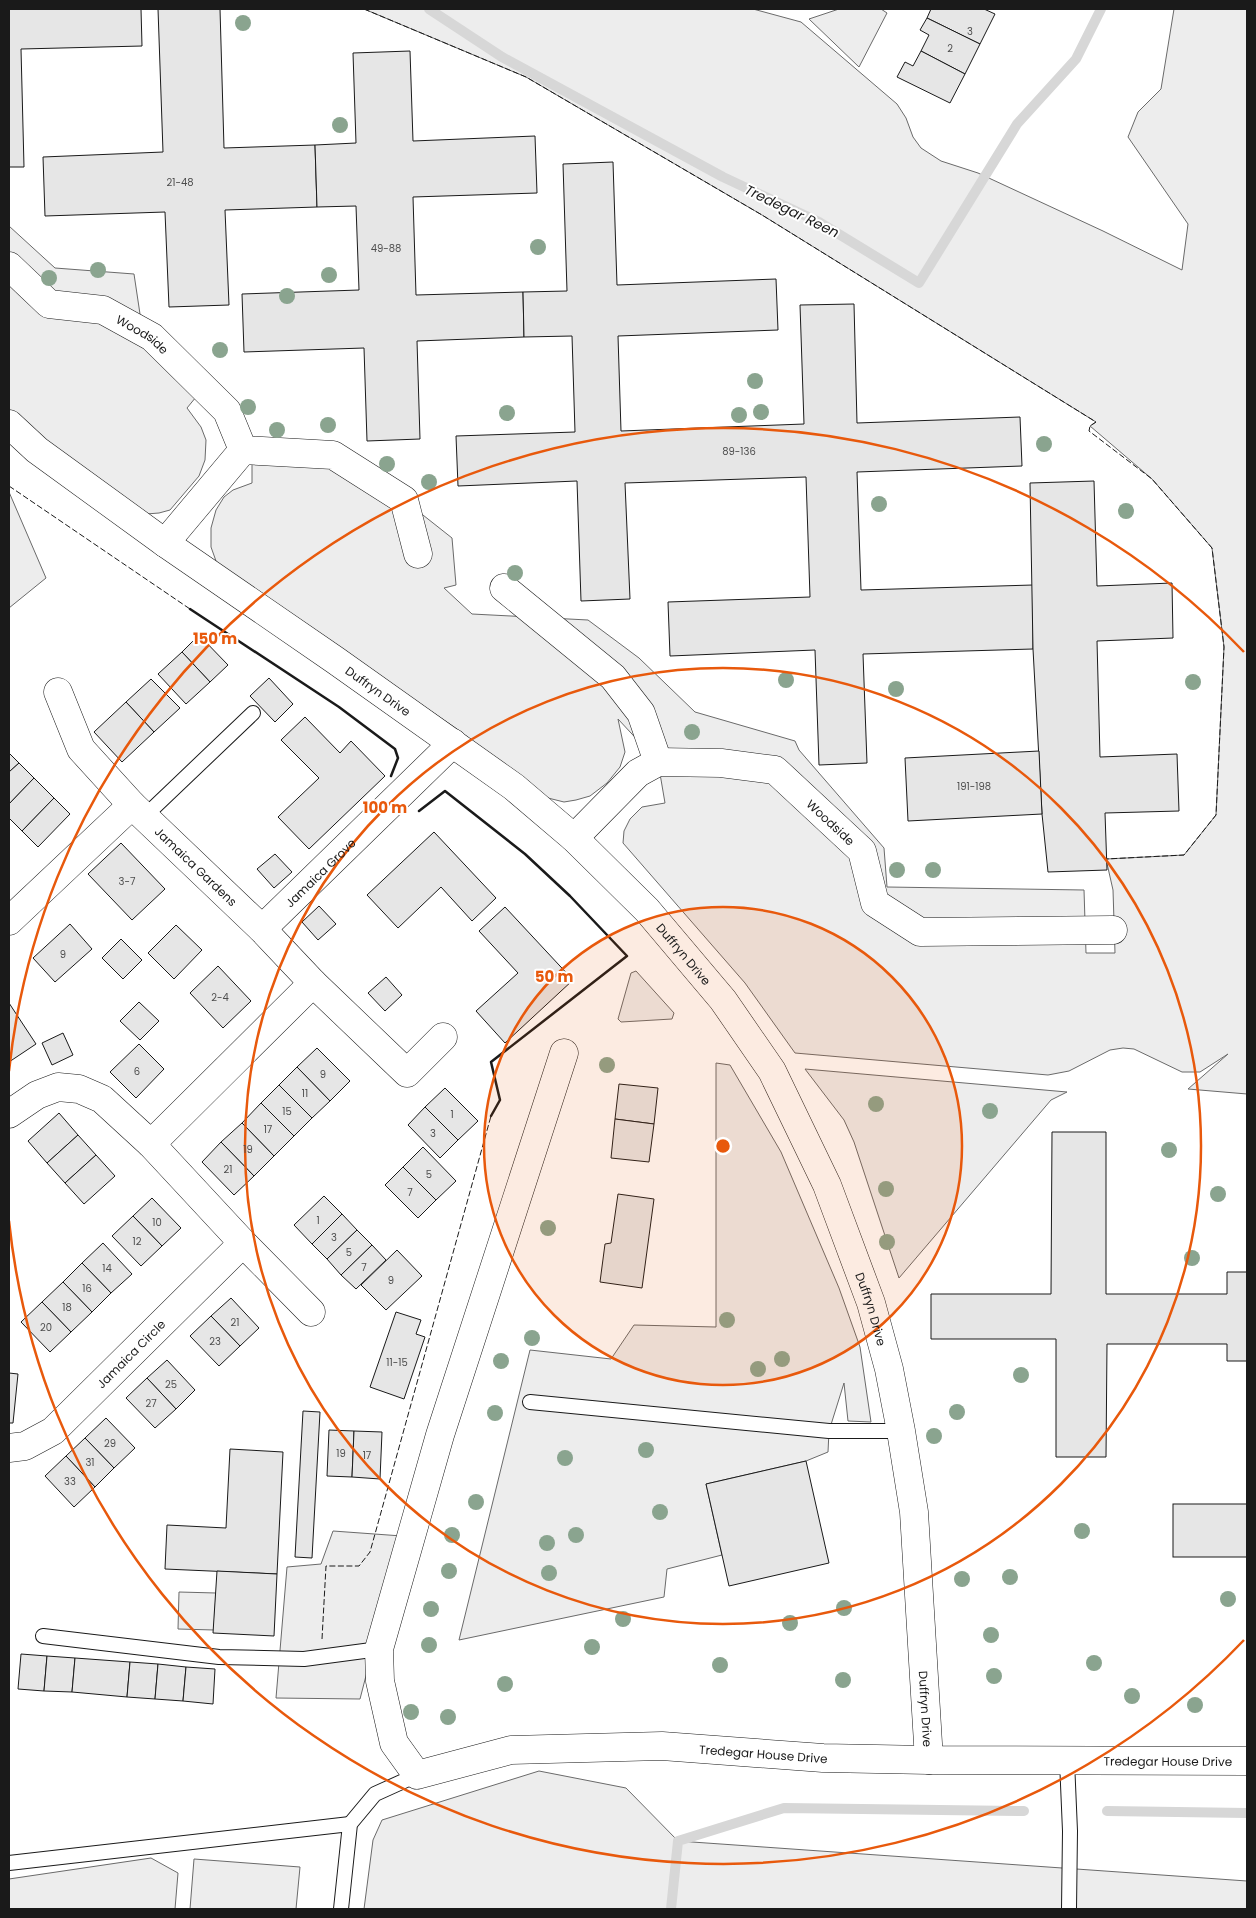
<svg xmlns="http://www.w3.org/2000/svg" width="1256" height="1918" viewBox="0 0 1256 1918" font-family="Poppins,sans-serif">
  <style>
    .built { fill: #ededed; stroke: #6a6a6a }
    .lines { fill: none; stroke-linecap: round; stroke-linejoin: round }
    .stream { stroke: #d7d7d7; stroke-width: 10 }
    .building { fill: #e6e6e6; stroke: #1a1a1a }
    .service-casing { stroke: #1a1a1a; stroke-width: 16 }
    .minor-casing { stroke: #1a1a1a; stroke-width: 29 }
    .tertiary-casing { stroke: #1a1a1a; stroke-width: 29 }
    .service { stroke: #fff; stroke-width: 14 }
    .minor { stroke: #fff; stroke-width: 28 }
    .tertiary { stroke: #fff; stroke-width: 28 }
    .fence { stroke: #1a1a1a; stroke-width: 1; stroke-dasharray: 6 2.5; stroke-linecap: butt }
    .wall { stroke: #1a1a1a; stroke-width: 2.5 }
    .tree { fill: #8aa48f }
    .ring { fill: none; stroke: #e8590c; stroke-width: 2.5 }
    .labels { text-anchor: middle; dominant-baseline: central; stroke-width: 4; stroke-linejoin: round; paint-order: stroke }
    .number-label { font-size: 10px; fill: #4d4d4d }
    .street-label { font-size: 12px; fill: #1a1a1a; stroke: #fff }
    .water-label { font-size: 14px; font-style: italic; fill: #1a1a1a; stroke: #fff }
    .centre { fill: #e8590c; stroke: #fff; stroke-width: 2.5 }
    .ring-label { font-size: 15px; text-anchor: middle; font-weight: bold; fill: #e8590c; stroke: #fff; stroke-width: 4; stroke-linejoin: round; paint-order: stroke }
  </style>
  <rect width="100%" height="100%" fill="#fff"/>
  <!-- built -->
  <g class="built">
    <polygon points="364,9 753,9 801,22 897,104 906,118 913,137 921,148 941,161 978,173 1103,231 1182,270 1188,224 1128,137 1138,112 1161,89 1174,9 1247,9 1247,1094 1188,1089 1228,1054 1200,1072 1182,1072 1134,1049 1123,1048 1110,1050 1069,1071 1048,1075 795,1053 745,983 623,843 624,831 630,819 642,807 665,803 658,762 618,719 625,752 620,767 607,783 590,796 576,800 564,802 548,798 457,729 222,568 216,561 211,547 211,528 216,510 224,497 233,490 252,483 252,450 333,455 404,500 452,538 456,585 444,588 472,614 588,620 639,658 695,712 795,741 799,750 884,848 887,887 1084,890 1086,953 1115,953 1113,890 1106,859 1184,855 1216,815 1224,647 1212,548 1152,479 1090,426 1096,422 762,215 526,77"/>
    <polygon points="839,9 881,9 887,13 859,67 809,19"/>
    <polygon points="9,226 55,268 134,274 140,314 210,380 187,408 201,427 206,440 205,460 199,476 170,510 159,513 146,514 56,449 9,409"/>
    <polygon points="9,492 46,578 9,608"/>
    <polygon points="636,971 674,1013 672,1019 621,1022 618,1019 631,973"/>
    <polygon points="716,1063 730,1065 781,1152 839,1288 860,1347 871,1422 848,1421 844,1383 829,1431 828,1452 806,1461 706,1484 722,1555 667,1569 664,1597 459,1640 530,1350 611,1359 634,1325 716,1327"/>
    <polygon points="805,1069 1067,1092 1051,1100 899,1278 854,1142 844,1120"/>
    <polygon points="333,1531 402,1536 360,1699 276,1698 287,1567 321,1564"/>
    <polygon points="179,1592 216,1593 214,1630 178,1629"/>
    <polygon points="539,1771 626,1788 678,1841 1247,1881 1247,1909 364,1909 373,1840 382,1820"/>
    <polygon points="151,1858 178,1873 175,1909 9,1909 9,1879"/>
    <polygon points="194,1859 300,1867 296,1909 190,1909"/>
  </g>
  <g class="lines">
    <!-- stream -->
    <g class="stream">
      <polyline points="429,9 502,57 723,177 819,222 919,283 1017,124 1076,59 1101,9"/>
      <polyline points="1107,1811 1247,1813"/>
      <polyline points="671,1909 678,1841 784,1808 1024,1811"/>
    </g>
  </g>
  <!-- building -->
  <g class="building">
    <polygon points="9,9 141,9 142,46 21,49 24,167 9,167"/>
    <polygon points="158,9 220,9 224,148 315,145 317,207 225,210 229,305 169,307 165,212 45,216 43,157 163,152"/>
    <polygon points="931,9 984,9 995,14 980,44 927,18"/>
    <polygon points="927,18 980,44 965,74 921,51 929,35 920,30"/>
    <polygon points="410,51 413,141 535,136 537,193 413,197 416,295 523,292 524,337 417,341 420,439 367,441 364,348 244,352 242,294 359,290 356,206 317,207 315,145 356,143 353,53"/>
    <polygon points="921,51 965,74 950,103 897,77 905,62 913,66"/>
    <polygon points="613,162 617,285 776,279 778,330 618,336 621,431 804,424 800,305 854,304 857,423 1020,417 1022,466 857,472 861,590 1033,585 1033,649 863,654 867,763 819,765 815,650 670,656 668,602 810,597 806,477 625,483 630,599 581,601 577,481 458,486 456,436 575,432 572,336 524,337 523,292 567,291 563,164"/>
    <polygon points="1094,481 1097,586 1172,583 1173,638 1097,641 1100,757 1177,754 1179,811 1105,813 1107,870 1048,872 1042,814 1033,649 1030,483"/>
    <polygon points="199,635 228,665 210,682 182,652"/>
    <polygon points="182,652 210,682 186,704 158,674"/>
    <polygon points="269,678 293,704 275,722 250,696"/>
    <polygon points="151,679 180,708 154,732 126,702"/>
    <polygon points="126,702 154,732 122,762 94,732"/>
    <polygon points="305,717 340,753 351,741 385,776 309,849 278,817 319,778 281,740"/>
    <polygon points="1039,751 1042,814 908,821 905,758"/>
    <polygon points="9,753 19,763 9,772"/>
    <polygon points="19,763 34,778 9,804 9,772"/>
    <polygon points="34,778 54,798 22,831 9,818 9,804"/>
    <polygon points="54,798 70,814 38,847 22,831"/>
    <polygon points="434,832 496,898 472,921 441,887 398,928 367,895"/>
    <polygon points="121,843 165,889 132,920 88,874"/>
    <polygon points="275,854 292,872 274,888 257,869"/>
    <polygon points="319,906 336,924 318,940 302,922"/>
    <polygon points="505,907 573,980 505,1043 476,1011 518,973 479,931"/>
    <polygon points="70,924 92,949 55,982 33,958"/>
    <polygon points="176,925 202,950 174,979 148,953"/>
    <polygon points="121,939 142,960 123,979 102,958"/>
    <polygon points="218,966 251,1001 223,1028 190,993"/>
    <polygon points="386,977 402,995 385,1011 368,993"/>
    <polygon points="139,1002 159,1021 140,1040 120,1021"/>
    <polygon points="9,1003 36,1044 9,1062"/>
    <polygon points="63,1033 73,1055 52,1065 42,1043"/>
    <polygon points="139,1044 164,1069 136,1098 110,1072"/>
    <polygon points="317,1048 350,1081 330,1101 297,1067"/>
    <polygon points="297,1067 330,1101 312,1118 279,1085"/>
    <polygon points="619,1084 658,1088 654,1124 615,1119"/>
    <polygon points="279,1085 312,1118 294,1136 261,1103"/>
    <polygon points="445,1088 478,1121 458,1140 425,1107"/>
    <polygon points="261,1103 294,1136 274,1156 242,1123"/>
    <polygon points="425,1107 458,1140 440,1158 408,1125"/>
    <polygon points="59,1113 78,1135 47,1163 28,1141"/>
    <polygon points="615,1119 654,1124 649,1162 611,1158"/>
    <polygon points="242,1123 274,1156 254,1176 221,1142"/>
    <polygon points="1052,1132 1106,1132 1106,1294 1227,1294 1227,1272 1247,1272 1247,1361 1227,1361 1227,1344 1107,1344 1106,1457 1056,1457 1056,1339 931,1339 931,1294 1051,1294"/>
    <polygon points="78,1135 96,1155 65,1183 47,1163"/>
    <polygon points="221,1142 254,1176 234,1195 202,1162"/>
    <polygon points="423,1147 456,1181 436,1200 403,1167"/>
    <polygon points="96,1155 115,1176 84,1204 65,1183"/>
    <polygon points="403,1167 436,1200 418,1218 385,1185"/>
    <polygon points="618,1194 654,1199 642,1288 600,1282 605,1244 611,1243"/>
    <polygon points="324,1196 342,1214 312,1244 294,1225"/>
    <polygon points="152,1198 181,1228 162,1246 133,1216"/>
    <polygon points="342,1214 357,1230 327,1259 312,1244"/>
    <polygon points="133,1216 162,1246 141,1266 112,1236"/>
    <polygon points="357,1230 372,1245 341,1275 327,1259"/>
    <polygon points="103,1243 132,1274 111,1293 82,1263"/>
    <polygon points="372,1245 386,1260 356,1289 341,1275"/>
    <polygon points="397,1250 422,1276 386,1310 361,1285"/>
    <polygon points="82,1263 111,1293 92,1312 63,1282"/>
    <polygon points="63,1282 92,1312 71,1332 42,1302"/>
    <polygon points="231,1298 259,1328 240,1346 211,1316"/>
    <polygon points="42,1302 71,1332 50,1352 21,1322"/>
    <polygon points="396,1312 421,1320 416,1334 425,1337 404,1399 370,1387"/>
    <polygon points="211,1316 240,1346 219,1366 190,1336"/>
    <polygon points="167,1360 195,1390 176,1409 147,1378"/>
    <polygon points="9,1373 18,1374 13,1423 9,1423"/>
    <polygon points="147,1378 176,1409 155,1428 126,1398"/>
    <polygon points="303,1411 320,1412 312,1558 295,1557"/>
    <polygon points="106,1418 135,1448 114,1468 85,1438"/>
    <polygon points="329,1430 354,1431 352,1477 327,1476"/>
    <polygon points="354,1431 382,1432 380,1479 352,1477"/>
    <polygon points="85,1438 114,1468 95,1487 66,1456"/>
    <polygon points="230,1449 283,1452 277,1574 165,1569 167,1525 226,1528"/>
    <polygon points="66,1456 95,1487 74,1507 45,1476"/>
    <polygon points="806,1461 829,1563 729,1586 706,1484"/>
    <rect x="1173" y="1504" width="74" height="53"/>
    <polygon points="217,1571 277,1574 274,1636 213,1633"/>
    <polygon points="21,1654 47,1656 44,1691 18,1689"/>
    <polygon points="47,1656 75,1658 72,1692 44,1691"/>
    <polygon points="75,1658 130,1662 127,1697 72,1692"/>
    <polygon points="130,1662 158,1664 155,1699 127,1697"/>
    <polygon points="158,1664 186,1667 183,1701 155,1699"/>
    <polygon points="186,1667 215,1669 213,1704 183,1701"/>
  </g>
  <g class="lines">
    <defs>
      <g id="service">
        <polyline points="144,817 253,713"/>
        <polyline points="530,1402 829,1431 901,1431"/>
        <polyline points="43,1636 219,1657 304,1659 379,1649"/>
        <polyline points="1067,1761 1070,1831 1069,1909"/>
        <polyline points="9,1863 350,1824"/>
        <polyline points="341,1909 350,1824 375,1794 417,1775"/>
      </g>
      <g id="minor">
        <path id="s1" d="M9 266 49 304 103 310 152 337 227 411 243 450 333 455 404 500 418 554"/>
        <polyline points="165,543 243,450"/>
        <polyline points="504,588 613,677 641,713 658,762"/>
        <path id="s2" d="M58 692 81 749 132 805 262 929 313 983 407 1073 443 1037"/>
        <path id="s3" d="M574 838 638 773 658 762 721 763 775 770 862 851 875 903 920 932 1113 930"/>
        <polyline points="9,921 132,805"/>
        <path id="s4" d="M262 929 453 743"/>
        <path id="s5" d="M564 1053 440 1435 379 1649 380 1681 394 1743 417 1775 511 1750 662 1746 823 1758 929 1760"/>
        <polyline points="9,1114 37,1095 58,1087 79,1089 102,1099 151,1144 243,1243 53,1431 25,1446 9,1448"/>
        <polyline points="151,1144 313,983"/>
        <polyline points="243,1243 311,1312"/>
      </g>
      <g id="tertiary">
        <path id="s6" d="M9 424 37 450 165 543 335 660 514 787 574 838 647 910 723 1000 772 1071 827 1185 871 1303 889 1369 901 1431 914 1512 929 1760 1247 1761"/>
      </g>
    </defs>
    <!-- service casing -->
    <use href="#service" class="service-casing"/>
    <!-- minor casing -->
    <use href="#minor" class="minor-casing"/>
    <!-- tertiary casing -->
    <use href="#tertiary" class="tertiary-casing"/>
    <!-- service -->
    <use href="#service" class="service"/>
    <!-- minor -->
    <use href="#minor" class="minor"/>
    <!-- tertiary -->
    <use href="#tertiary" class="tertiary"/>
    <!-- fence -->
    <g class="fence">
      <polyline points="364,9 526,77 762,215 1096,422 1090,426 1089,431 1152,479 1212,548 1224,647 1216,815 1184,855 1106,859"/>
      <polyline points="9,486 190,609"/>
      <polyline points="322,1639 326,1566 359,1566 370,1552 491,1116"/>
    </g>
    <!-- wall -->
    <g class="wall">
      <polyline points="190,609 339,707 395,749 398,758 391,776"/>
      <polyline points="419,811 445,791 525,854 570,896 627,956 491,1062 500,1100 491,1116"/>
    </g>
  </g>
  <!-- trees -->
  <g class="tree">
    <circle cx="243" cy="23" r="8"/>
    <circle cx="340" cy="125" r="8"/>
    <circle cx="538" cy="247" r="8"/>
    <circle cx="98" cy="270" r="8"/>
    <circle cx="329" cy="275" r="8"/>
    <circle cx="49" cy="278" r="8"/>
    <circle cx="287" cy="296" r="8"/>
    <circle cx="220" cy="350" r="8"/>
    <circle cx="755" cy="381" r="8"/>
    <circle cx="248" cy="407" r="8"/>
    <circle cx="761" cy="412" r="8"/>
    <circle cx="507" cy="413" r="8"/>
    <circle cx="739" cy="415" r="8"/>
    <circle cx="328" cy="425" r="8"/>
    <circle cx="277" cy="430" r="8"/>
    <circle cx="1044" cy="444" r="8"/>
    <circle cx="387" cy="464" r="8"/>
    <circle cx="429" cy="482" r="8"/>
    <circle cx="879" cy="504" r="8"/>
    <circle cx="1126" cy="511" r="8"/>
    <circle cx="515" cy="573" r="8"/>
    <circle cx="786" cy="680" r="8"/>
    <circle cx="1193" cy="682" r="8"/>
    <circle cx="896" cy="689" r="8"/>
    <circle cx="692" cy="732" r="8"/>
    <circle cx="897" cy="870" r="8"/>
    <circle cx="933" cy="870" r="8"/>
    <circle cx="607" cy="1065" r="8"/>
    <circle cx="876" cy="1104" r="8"/>
    <circle cx="990" cy="1111" r="8"/>
    <circle cx="1169" cy="1150" r="8"/>
    <circle cx="886" cy="1189" r="8"/>
    <circle cx="1218" cy="1194" r="8"/>
    <circle cx="548" cy="1228" r="8"/>
    <circle cx="887" cy="1242" r="8"/>
    <circle cx="1192" cy="1258" r="8"/>
    <circle cx="727" cy="1320" r="8"/>
    <circle cx="532" cy="1338" r="8"/>
    <circle cx="782" cy="1359" r="8"/>
    <circle cx="501" cy="1361" r="8"/>
    <circle cx="758" cy="1369" r="8"/>
    <circle cx="1021" cy="1375" r="8"/>
    <circle cx="957" cy="1412" r="8"/>
    <circle cx="495" cy="1413" r="8"/>
    <circle cx="934" cy="1436" r="8"/>
    <circle cx="646" cy="1450" r="8"/>
    <circle cx="565" cy="1458" r="8"/>
    <circle cx="476" cy="1502" r="8"/>
    <circle cx="660" cy="1512" r="8"/>
    <circle cx="1082" cy="1531" r="8"/>
    <circle cx="452" cy="1535" r="8"/>
    <circle cx="576" cy="1535" r="8"/>
    <circle cx="547" cy="1543" r="8"/>
    <circle cx="449" cy="1571" r="8"/>
    <circle cx="549" cy="1573" r="8"/>
    <circle cx="1010" cy="1577" r="8"/>
    <circle cx="962" cy="1579" r="8"/>
    <circle cx="1228" cy="1599" r="8"/>
    <circle cx="844" cy="1608" r="8"/>
    <circle cx="431" cy="1609" r="8"/>
    <circle cx="623" cy="1619" r="8"/>
    <circle cx="790" cy="1623" r="8"/>
    <circle cx="991" cy="1635" r="8"/>
    <circle cx="429" cy="1645" r="8"/>
    <circle cx="592" cy="1647" r="8"/>
    <circle cx="1094" cy="1663" r="8"/>
    <circle cx="720" cy="1665" r="8"/>
    <circle cx="994" cy="1676" r="8"/>
    <circle cx="843" cy="1680" r="8"/>
    <circle cx="505" cy="1684" r="8"/>
    <circle cx="1132" cy="1696" r="8"/>
    <circle cx="1195" cy="1705" r="8"/>
    <circle cx="411" cy="1712" r="8"/>
    <circle cx="448" cy="1717" r="8"/>
  </g>
  <!-- distance rings -->
  <circle cx="723" cy="1146" r="239" fill="#e8590c" fill-opacity=".12"/>
  <g class="ring">
    <circle cx="723" cy="1146" r="239"/>
    <circle cx="723" cy="1146" r="478"/>
    <path d="M1244 1640A718 718 0 0 1 9 1221M9 1071A718 718 0 0 1 1244 652"/>
  </g>
  <g class="labels">
    <!-- number labels -->
    <g class="number-label">
      <text x="970" y="31">3</text>
      <text x="950" y="48">2</text>
      <text x="180" y="182">21-48</text>
      <text x="386" y="248">49-88</text>
      <text x="739" y="451">89-136</text>
      <text x="974" y="786">191-198</text>
      <text x="127" y="881">3-7</text>
      <text x="63" y="954">9</text>
      <text x="220" y="997">2-4</text>
      <text x="137" y="1071">6</text>
      <text x="323" y="1074">9</text>
      <text x="305" y="1093">11</text>
      <text x="287" y="1111">15</text>
      <text x="452" y="1114">1</text>
      <text x="268" y="1129">17</text>
      <text x="433" y="1133">3</text>
      <text x="248" y="1149">19</text>
      <text x="228" y="1169">21</text>
      <text x="429" y="1174">5</text>
      <text x="410" y="1192">7</text>
      <text x="318" y="1220">1</text>
      <text x="157" y="1222">10</text>
      <text x="334" y="1237">3</text>
      <text x="137" y="1241">12</text>
      <text x="349" y="1252">5</text>
      <text x="364" y="1267">7</text>
      <text x="107" y="1268">14</text>
      <text x="391" y="1280">9</text>
      <text x="87" y="1288">16</text>
      <text x="67" y="1307">18</text>
      <text x="235" y="1322">21</text>
      <text x="46" y="1327">20</text>
      <text x="215" y="1341">23</text>
      <text x="397" y="1362">11-15</text>
      <text x="171" y="1384">25</text>
      <text x="151" y="1403">27</text>
      <text x="110" y="1443">29</text>
      <text x="341" y="1453">19</text>
      <text x="367" y="1455">17</text>
      <text x="90" y="1462">31</text>
      <text x="70" y="1481">33</text>
    </g>
    <!-- street labels -->
    <g class="street-label">
      <text stroke="none"><textPath href="#s1" startOffset="156">Woodside</textPath></text>
      <text stroke="none"><textPath href="#s6" startOffset="456">Duffryn Drive</textPath></text>
      <text stroke="none"><textPath href="#s3" startOffset="308">Woodside</textPath></text>
      <text stroke="none"><textPath href="#s2" startOffset="226">Jamaica Gardens</textPath></text>
      <text stroke="none"><textPath href="#s4" startOffset="81">Jamaica Grove</textPath></text>
      <text stroke="none"><textPath href="#s6" startOffset="861">Duffryn Drive</textPath></text>
      <text stroke="none"><textPath href="#s6" startOffset="1266">Duffryn Drive</textPath></text>
      <text transform="translate(131 1354) rotate(-45)">Jamaica Circle</text>
      <text stroke="none"><textPath href="#s6" startOffset="1671">Duffryn Drive</textPath></text>
      <text stroke="none"><textPath href="#s5" startOffset="1109">Tredegar House Drive</textPath></text>
      <text stroke="none"><textPath href="#s6" startOffset="1961">Tredegar House Drive</textPath></text>
    </g>
    <!-- water labels -->
    <g class="water-label">
      <text transform="translate(792 211) rotate(26)">Tredegar Reen</text>
    </g>
  </g>
  <circle cx="723" cy="1146" r="8" class="centre"/>
  <g class="ring-label">
    <text x="215" y="644">150 m</text>
    <text x="385" y="813">100 m</text>
    <text x="554" y="982">50 m</text>
  </g>
  <!-- border -->
  <rect width="1256" height="1918" fill="none" stroke="#1a1a1a" stroke-width="20"/>
</svg>
